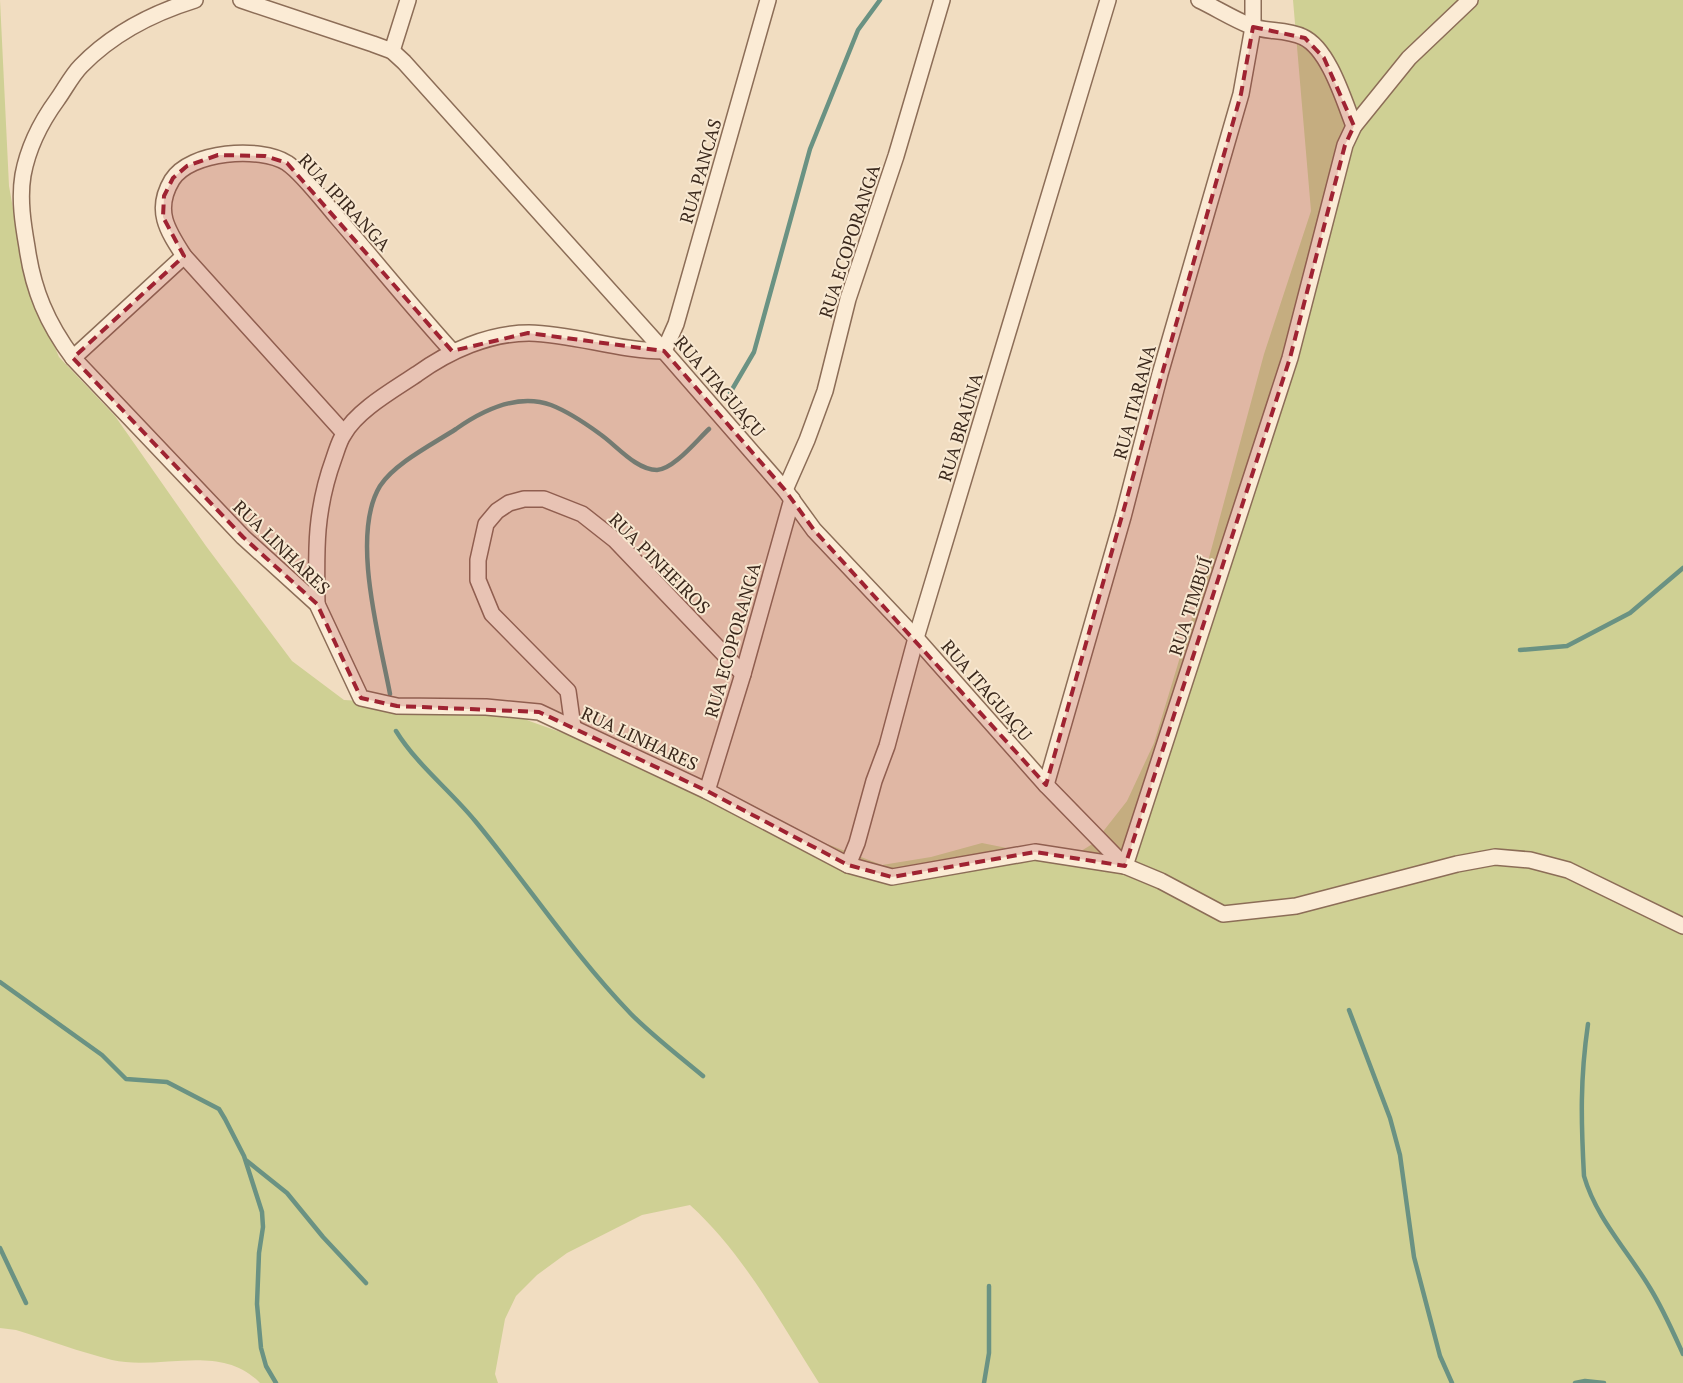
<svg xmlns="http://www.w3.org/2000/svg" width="1683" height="1383" viewBox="0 0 1683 1383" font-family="'PT Serif',serif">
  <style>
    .green { fill: #cfd094 }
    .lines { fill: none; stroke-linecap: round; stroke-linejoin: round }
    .stream { stroke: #6a9283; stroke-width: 4.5 }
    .minor-casing { stroke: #8c6d57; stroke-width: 18 }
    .minor { stroke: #fbebd5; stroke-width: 15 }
    .marked { fill: #9f2332; fill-opacity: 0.2; stroke: #9f2332; stroke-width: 4; stroke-dasharray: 10 6; stroke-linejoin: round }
    .labels { text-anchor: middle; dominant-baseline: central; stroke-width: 4; stroke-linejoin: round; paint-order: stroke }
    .street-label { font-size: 18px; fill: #3a281c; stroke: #f8e8d1 }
  </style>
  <rect width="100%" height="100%" fill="#f1ddc1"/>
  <!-- green -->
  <path class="green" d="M0 0 9 186 25 276 59 357 115 416 206 546 292 661 344 700 397 703 479 700 532 722 662 768 793 831 882 865 931 857 982 843 1037 854 1073 856 1094 843 1127 801 1154 743 1200 591 1264 354 1311 211 1293 0H1683V1383H819C780 1322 744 1254 690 1205L642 1215 567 1253 537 1275 516 1296 505 1319 495 1374 498 1383H260C221 1342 160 1371 112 1360 80 1352 48 1340 16 1330L0 1328Z"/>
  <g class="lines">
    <!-- stream -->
    <g class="stream">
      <polyline points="730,393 754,352 810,149 858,30 880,0"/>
      <polyline points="1520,650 1567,646 1630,613 1683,568"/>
      <path d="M390 694C380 640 350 535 380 486 395 463 433 444 456 429 483 410 518 393 551 405 569 412 585 423 600 434 616 445 636 470 657 470 674 469 697 440 709 429"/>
      <path d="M396 731C417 765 450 790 476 822 528 885 574 955 631 1014 653 1036 679 1056 703 1076"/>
      <polyline points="0,982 102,1055 126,1079 167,1082 219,1109 225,1119 244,1156 262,1212 263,1227 259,1253 257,1304 261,1348 266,1366 276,1383"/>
      <polyline points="1349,1010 1390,1118 1400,1155 1414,1257 1440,1356 1452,1383"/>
      <path d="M1588 1024C1580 1079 1581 1121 1584 1176 1596 1218 1628 1251 1650 1288 1663 1309 1673 1332 1683 1354"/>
      <polyline points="247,1161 287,1193 323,1237 366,1283"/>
      <polyline points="0,1248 26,1303"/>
      <polyline points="984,1383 989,1353 989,1286"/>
      <polyline points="1575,1383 1585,1381 1604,1383"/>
    </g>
    <defs>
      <g id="minor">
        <path d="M195 0C153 13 112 34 81 66 72 75 65 89 57 100 41 122 28 148 23 175 19 199 23 224 27 247 33 290 47 323 73 358L243 537 317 604 361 698 397 706 486 707 539 712 707 791 848 865 892 877 1035 852 1125 866 1161 881 1223 914 1296 906 1457 864 1495 857 1530 860 1568 870 1683 926"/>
        <polyline points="241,0 373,44 392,51 404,62 664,351 785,490 814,530 916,638 1046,785 1125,866"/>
        <path d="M1199 0C1216 8 1233 19 1251 26 1264 32 1287 29 1303 37 1329 49 1344 101 1354 126"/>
        <polyline points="392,51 408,0"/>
        <polyline points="664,351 676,324 768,0"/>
        <polyline points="73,358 184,256"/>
        <path d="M344 433 184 256C167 230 154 210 172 180 190 151 260 146 287 163 302 173 324 202 336 216 375 261 412 307 452 351"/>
        <polyline points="785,490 807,440 825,391 848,299 896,156 942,0"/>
        <path d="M317 604C316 549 315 510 334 458 337 450 339 441 344 434 357 410 395 389 417 374 449 351 489 333 529 333 575 334 618 351 664 351"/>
        <polyline points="573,727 568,691 492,614 478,580 478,560 486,524 497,511 509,503 524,499 544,499 582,514 615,540 743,674"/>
        <polyline points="1046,785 1123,517 1160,374 1241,94 1253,27 1253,0"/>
        <polyline points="707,791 743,674 792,499"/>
        <polyline points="848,865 857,843 874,781 887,746 916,638 1108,0"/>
        <polyline points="1125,866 1290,358 1345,145 1354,126 1409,58 1470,0"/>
      </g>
    </defs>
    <!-- minor casing -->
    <use href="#minor" class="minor-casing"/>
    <!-- minor -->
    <use href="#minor" class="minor"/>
  </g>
  <!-- marked area -->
  <path class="marked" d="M1253 27 1305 38 1324 58 1354 126 1345 145 1290 358 1125 866 1035 852 892 877 848 865 707 791 539 712 397 706 361 698 317 604 243 537 73 358 184 256 163 217 164 196 173 178 187 166 218 155 265 156 287 163 452 351 528 333 664 351 785 490 814 530 1046 785 1241 94Z"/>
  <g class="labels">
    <!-- street labels -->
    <g class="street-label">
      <text transform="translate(700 171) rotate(-74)">RUA PANCAS</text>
      <text transform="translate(345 202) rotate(47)">RUA IPIRANGA</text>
      <text transform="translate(849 241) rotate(-72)">RUA ECOPORANGA</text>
      <text transform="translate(720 386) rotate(49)">RUA ITAGUAÇU</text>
      <text transform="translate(1134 402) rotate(-75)">RUA ITARANA</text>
      <text transform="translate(960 427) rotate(-73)">RUA BRAÚNA</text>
      <text transform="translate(282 547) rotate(44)">RUA LINHARES</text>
      <text transform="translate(660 563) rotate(45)">RUA PINHEIROS</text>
      <text transform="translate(1190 606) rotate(-72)">RUA TIMBUÍ</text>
      <text transform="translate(732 640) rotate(-74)">RUA ECOPORANGA</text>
      <text transform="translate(987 690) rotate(49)">RUA ITAGUAÇU</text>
      <text transform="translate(640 738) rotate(25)">RUA LINHARES</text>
    </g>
  </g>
</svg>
